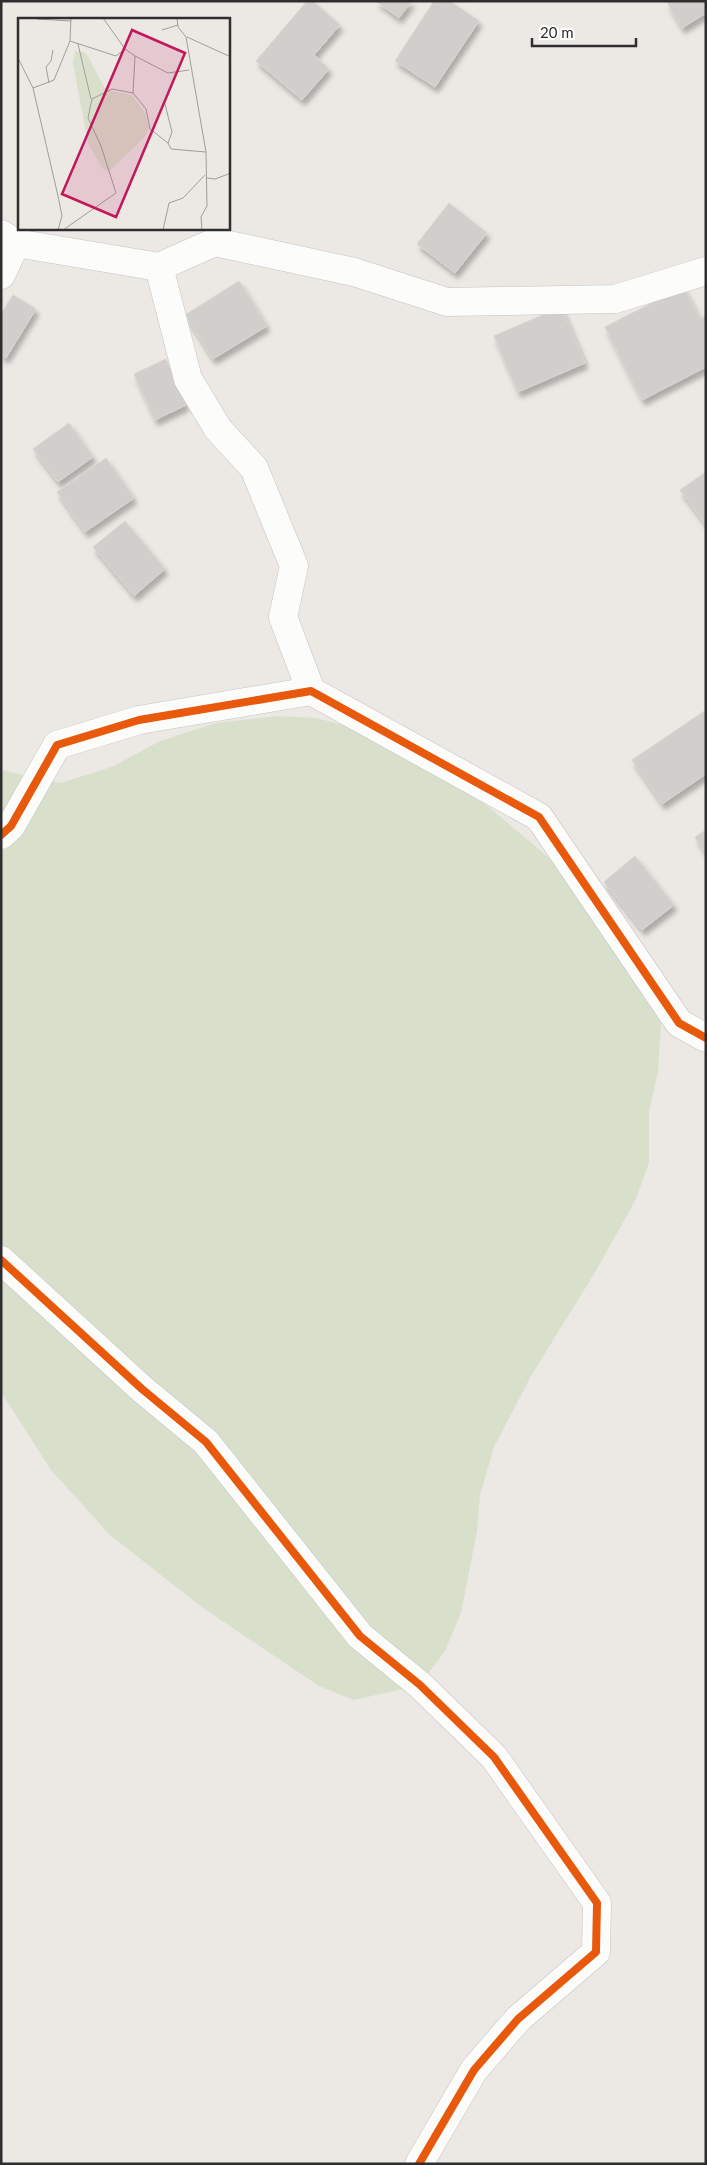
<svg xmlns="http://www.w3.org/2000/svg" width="707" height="2165" viewBox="0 0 707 2165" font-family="Lato,sans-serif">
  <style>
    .cemetery { fill: #d8e0cc }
    .building { fill: #d1cecb; stroke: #d7d4d0; filter: url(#shadow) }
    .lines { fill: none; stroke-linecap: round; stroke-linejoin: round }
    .minor-casing { stroke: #c5c4c5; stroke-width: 29 }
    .minor { stroke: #fcfcfb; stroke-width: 28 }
    .cycleway-casing { stroke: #fff; stroke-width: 11 }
    .cycleway { stroke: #e8590c; stroke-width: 8 }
    .inset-road { fill: none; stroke: #a09e9b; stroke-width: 1 }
    .view { fill: #c2185b; fill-opacity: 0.15; stroke: #c2185b; stroke-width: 2.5 }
    .inset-edge { fill: none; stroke: #2e2e2e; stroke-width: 2.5 }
  </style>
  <defs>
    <filter id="shadow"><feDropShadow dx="3" dy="5.5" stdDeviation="2.5" flood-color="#0004"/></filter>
  </defs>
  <rect width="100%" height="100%" fill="#ece8e4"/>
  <!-- cemetery -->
  <polygon class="cemetery" points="277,716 316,718 363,730 478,798 547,856 646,976 661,1023 658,1072 649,1111 649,1163 635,1201 594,1274 531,1376 494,1447 480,1495 477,1531 461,1613 445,1651 420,1685 354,1700 319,1686 203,1608 110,1535 51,1470 1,1392 1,770 61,783 114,766 160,741 216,723"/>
  <!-- building -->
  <g class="building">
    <polygon points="307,1 313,1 340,25 314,55 329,69 302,100 256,61"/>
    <polygon points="376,1 412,1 399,18"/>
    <polygon points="434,1 450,1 479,21 435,87 395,61"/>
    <polygon points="706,1 706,13 682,28 667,2"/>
    <polygon points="449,203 487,233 455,273 417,244"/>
    <polygon points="239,281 267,326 213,359 185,315"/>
    <polygon points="683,287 700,319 706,316 706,367 642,400 605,327"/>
    <polygon points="13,295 36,309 6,358 1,355 1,314"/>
    <polygon points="561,307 585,363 518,392 494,336"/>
    <polygon points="166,359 186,405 155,420 134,374"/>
    <polygon points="69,423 93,457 58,482 33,449"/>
    <polygon points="106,458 134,498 85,532 57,492"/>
    <polygon points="706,472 706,525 680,490"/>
    <polygon points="125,521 165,569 134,596 93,547"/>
    <polygon points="706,710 706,774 662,804 632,760"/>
    <polygon points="706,830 706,854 695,837"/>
    <polygon points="635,856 674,905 642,930 604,882"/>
  </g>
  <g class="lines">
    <defs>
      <g id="minor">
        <polyline points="1,234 16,243 159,267 215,242 354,272 447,302 615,299 706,271"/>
        <polyline points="159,267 188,379 218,429 254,468 294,566 283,617 311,691"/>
        <polyline points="1,275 16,243"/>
        <polyline points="1,835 11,826 57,745 139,720 311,691 539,817 679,1023 706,1038"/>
        <polyline points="1,1260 142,1389 206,1442 360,1636 420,1685 494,1757 597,1903 596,1952 518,2019 474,2070 419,2164"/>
      </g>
    </defs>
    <!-- minor casing -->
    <use href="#minor" class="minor-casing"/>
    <!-- minor -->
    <use href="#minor" class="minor"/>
    <defs>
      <g id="cycleway">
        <polyline points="1,835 11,826 57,745 139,720 311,691 539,817 679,1023 706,1038"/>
        <polyline points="1,1260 142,1389 206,1442 360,1636 420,1685 494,1757 597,1903 596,1952 518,2019 474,2070 419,2164"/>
      </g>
    </defs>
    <!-- cycleway casing -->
    <use href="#cycleway" class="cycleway-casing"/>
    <!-- cycleway -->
    <use href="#cycleway" class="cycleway"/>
  </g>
  <!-- overview -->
  <g transform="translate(18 18)">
    <rect width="212" height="212" fill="#ece8e4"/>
    <path d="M57 33 66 34 71 40 86 69 93 73 114 77 127 95 131 111 125 121 91 153 84 150 70 125 55 45Z" fill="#d8e0cc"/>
    <path class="inset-road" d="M85 0 107 31 117 38 150 55 171 52M159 0 160 9 168 19 188 134 189 188 183 199 184 212M19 1 53 3M144 12 160 7M169 19 213 39M52 23 98 38 107 31M60 26 73 81M0 40 15 70 40 178 44 198 40 212M31 65 28 49 33 43 35 32M15 70 36 62 52 23 53 0M115 75 117 38M147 86 154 114 150 125 153 131 188 134M189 160 197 161 213 155M45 212 98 175 83 128 70 100 74 81 94 71 115 75 128 91 132 111 150 125M145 212 151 185 165 180 187 157"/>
    <path class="view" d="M114 12 167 35 98 199 44 176Z"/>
    <rect width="212" height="212" class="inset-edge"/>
  </g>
  <!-- border -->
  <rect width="707" height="2165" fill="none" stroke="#2e2e2e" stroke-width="5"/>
  <!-- scale -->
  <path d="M532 38v8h104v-8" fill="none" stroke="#2e2e2e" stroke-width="2.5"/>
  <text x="540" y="38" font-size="15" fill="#2e2e2e" stroke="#ffffff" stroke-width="4" paint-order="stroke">20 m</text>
</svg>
